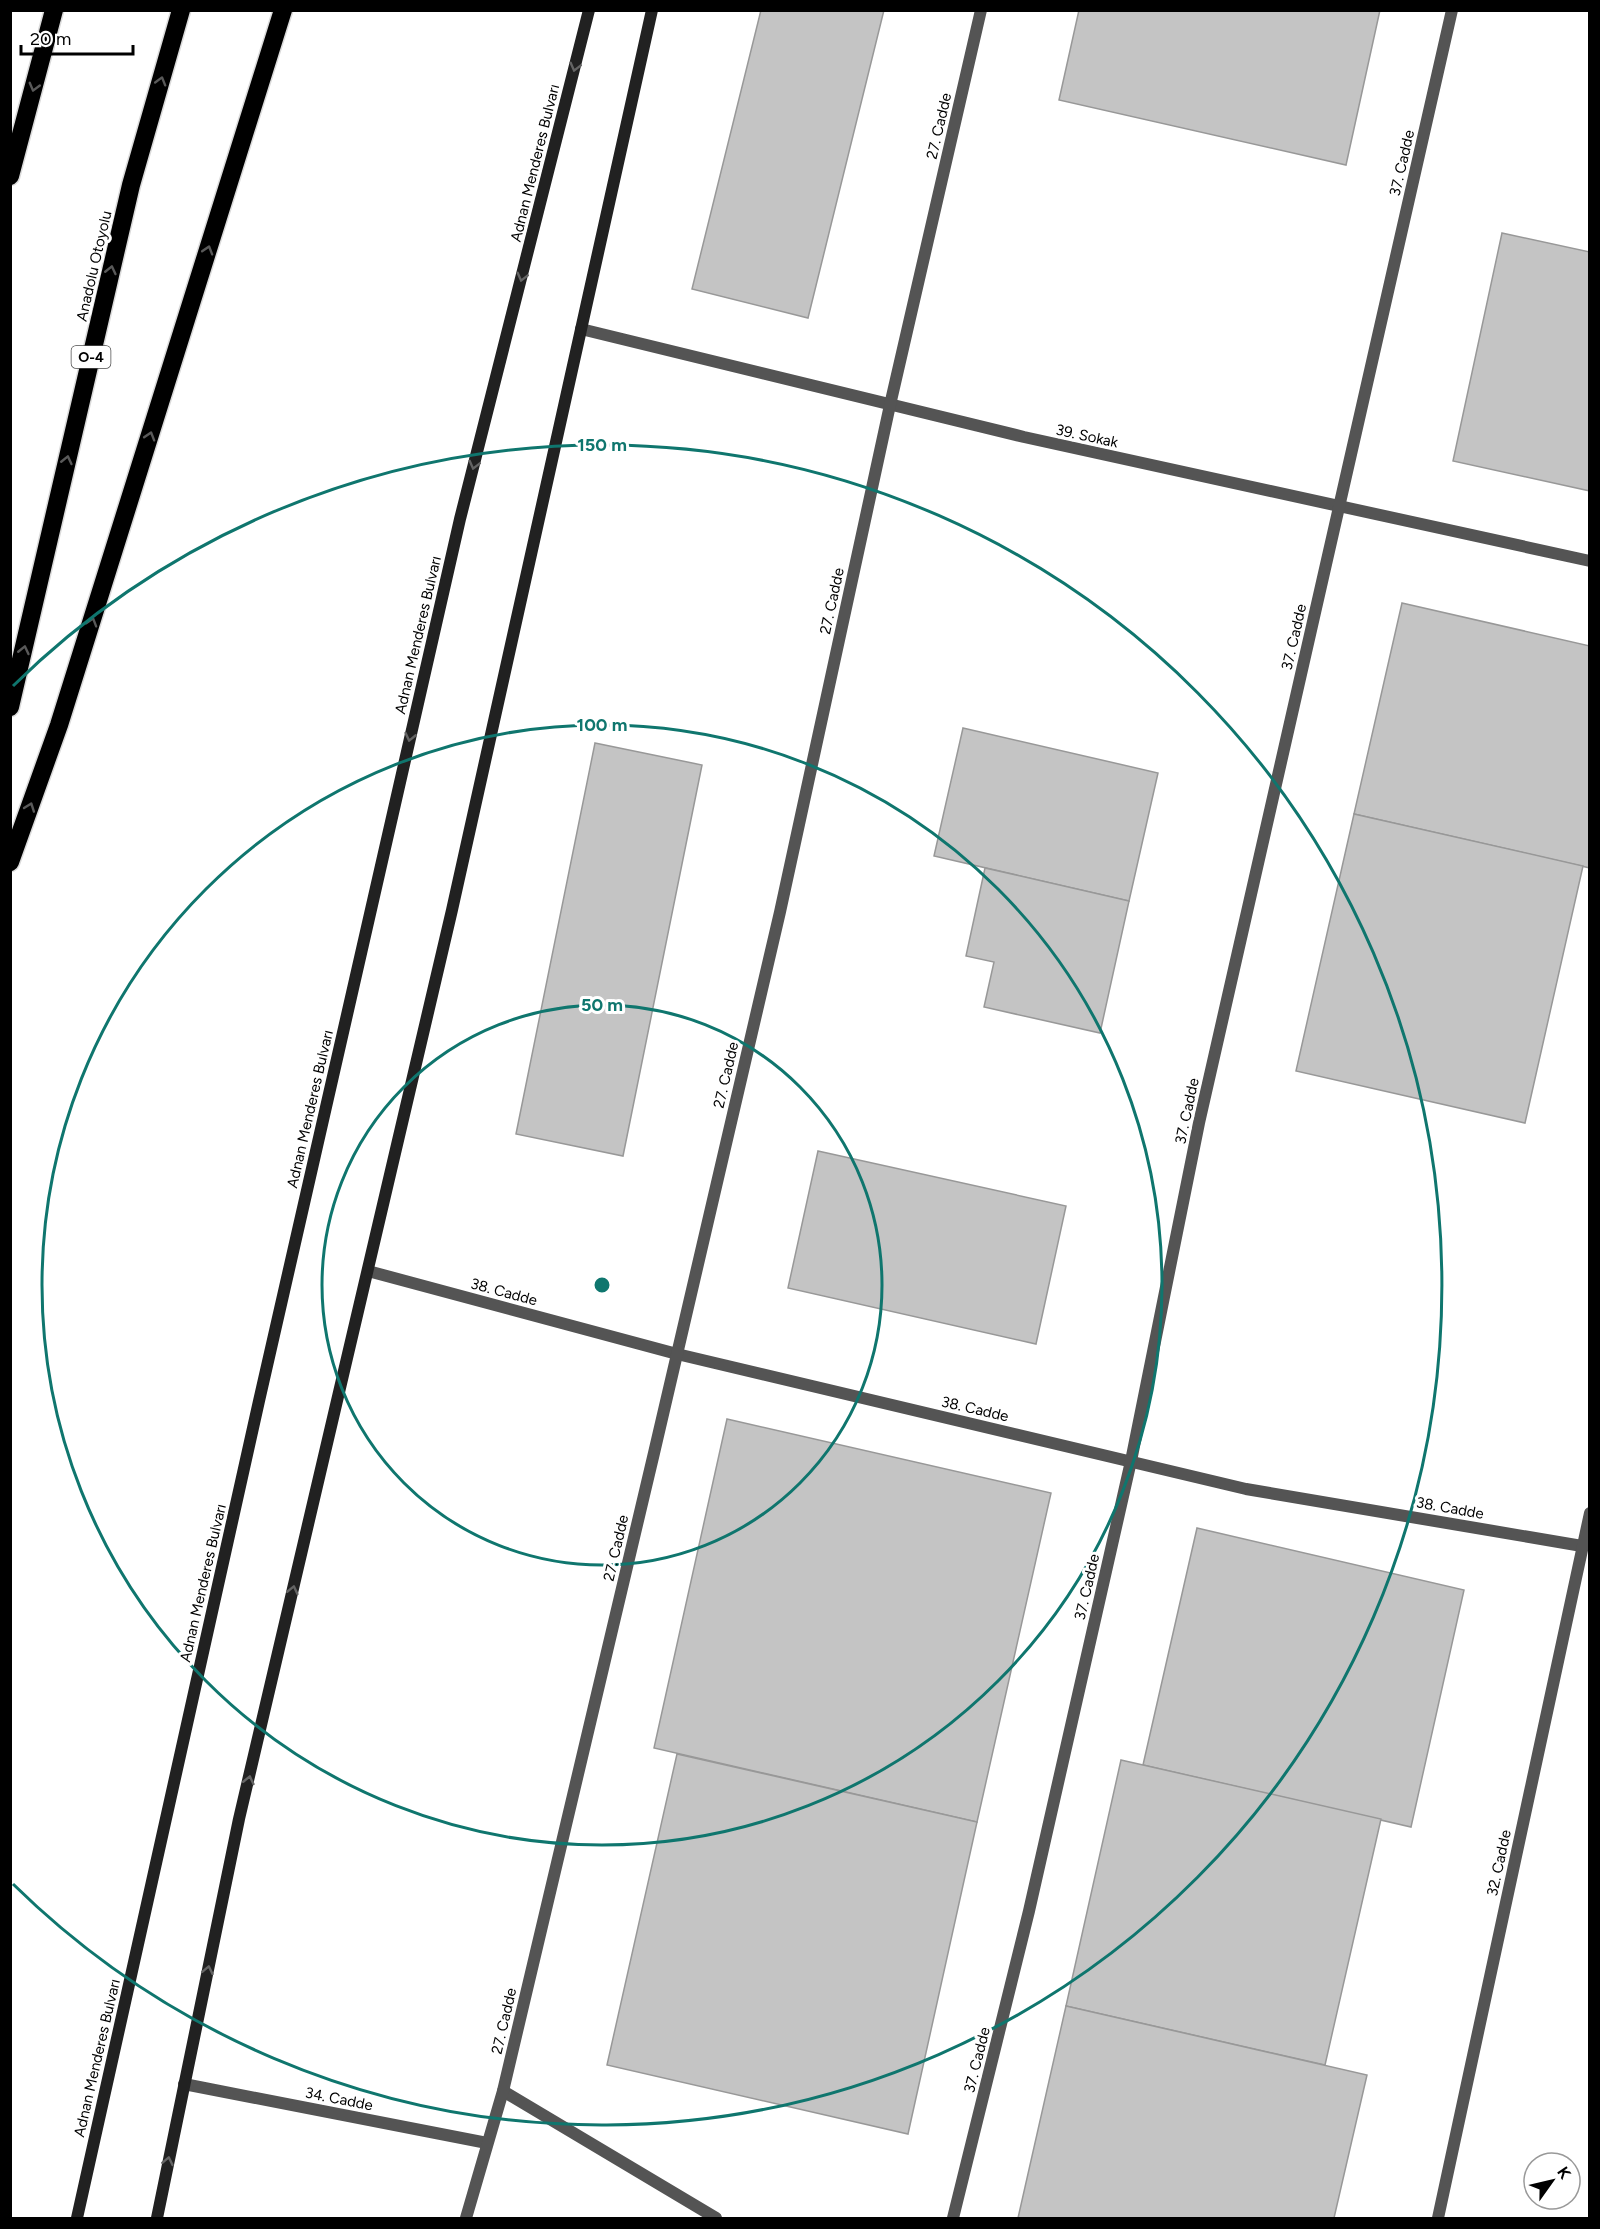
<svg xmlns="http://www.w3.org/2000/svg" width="1600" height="2229" viewBox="0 0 1600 2229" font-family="Figtree,sans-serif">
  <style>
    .building { fill: #c4c4c4; stroke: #989898; stroke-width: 1.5 }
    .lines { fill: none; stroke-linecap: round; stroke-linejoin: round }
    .motorway-casing { stroke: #dbdbdb; stroke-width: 21 }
    .minor { stroke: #545454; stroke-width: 12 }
    .tertiary { stroke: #545454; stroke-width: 12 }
    .secondary { stroke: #212121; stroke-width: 12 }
    .motorway { stroke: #000; stroke-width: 18 }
    .oneway { stroke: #646464 }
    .oneway2 { stroke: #595959 }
    .ring { fill: none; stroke: #0f766e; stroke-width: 3 }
    .labels { text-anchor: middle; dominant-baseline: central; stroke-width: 6; stroke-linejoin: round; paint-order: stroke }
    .shield { fill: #fff; stroke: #4c4c4c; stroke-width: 1.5 }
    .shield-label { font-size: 14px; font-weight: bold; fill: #000 }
    .street-label { font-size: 15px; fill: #000; stroke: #fff }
    .centre { fill: #0f766e; stroke: #fff; stroke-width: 3 }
    .ring-label { font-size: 18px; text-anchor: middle; font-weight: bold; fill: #0f766e; stroke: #fff; stroke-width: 6; stroke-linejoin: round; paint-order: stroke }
  </style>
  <rect width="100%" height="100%" fill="#fff"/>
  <!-- building -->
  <g class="building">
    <polygon points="761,10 884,10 808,318 692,289"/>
    <polygon points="1079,10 1380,10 1346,165 1059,100"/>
    <polygon points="1502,233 1590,252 1590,491 1453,461"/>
    <polygon points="1402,603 1590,646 1590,868 1354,814"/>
    <polygon points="963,728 1158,773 1129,901 934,856"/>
    <polygon points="595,743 702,765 623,1156 516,1134"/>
    <polygon points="1354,814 1583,866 1525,1123 1296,1071"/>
    <polygon points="985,868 1129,901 1100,1033 984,1007 994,962 966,956"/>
    <polygon points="818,1151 1066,1206 1036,1344 788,1288"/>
    <polygon points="727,1419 1051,1493 977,1822 654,1748"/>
    <polygon points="1197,1528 1464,1590 1411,1827 1143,1765"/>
    <polygon points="677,1754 977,1822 908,2134 607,2065"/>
    <polygon points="1121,1760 1381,1819 1325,2065 1066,2006"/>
    <polygon points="1066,2006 1367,2075 1334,2218 1018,2218"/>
  </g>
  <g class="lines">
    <defs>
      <g id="motorway">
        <polyline points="10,176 54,10"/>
        <polyline points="10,707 131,185 181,10"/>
        <polyline points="10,862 59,725 283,10"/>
      </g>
    </defs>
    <!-- motorway casing -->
    <use href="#motorway" class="motorway-casing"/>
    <!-- minor -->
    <g class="minor">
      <polyline points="581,329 1024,437 1590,561"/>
      <polyline points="368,1271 677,1354 1246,1489 1582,1546"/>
      <polyline points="184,2084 487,2143"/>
      <polyline points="503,2091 716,2218"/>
      <polyline points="466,2218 503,2091 654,1453 780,912 890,405 981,10"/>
      <polyline points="953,2218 1029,1911 1131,1461 1199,1123 1452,10"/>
    </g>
    <!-- tertiary -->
    <polyline class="tertiary" points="1438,2218 1590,1513"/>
    <!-- secondary -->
    <g class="secondary">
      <polyline points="77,2218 259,1401 460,519 589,10"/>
      <polyline points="157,2218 239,1819 452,910 652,10"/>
    </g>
    <!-- motorway -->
    <use href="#motorway" class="motorway"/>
  </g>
  <!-- one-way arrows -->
  <defs><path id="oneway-chevron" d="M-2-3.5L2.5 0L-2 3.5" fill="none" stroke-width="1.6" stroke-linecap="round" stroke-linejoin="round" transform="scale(1.5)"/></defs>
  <g class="oneway">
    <use href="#oneway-chevron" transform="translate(575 67) rotate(104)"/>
    <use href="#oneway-chevron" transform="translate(522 277) rotate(104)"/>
    <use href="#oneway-chevron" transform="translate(474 465) rotate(104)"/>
    <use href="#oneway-chevron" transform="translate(410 737) rotate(103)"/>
    <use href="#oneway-chevron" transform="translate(293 1590) rotate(-77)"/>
    <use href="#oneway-chevron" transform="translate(249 1780) rotate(-77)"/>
    <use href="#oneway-chevron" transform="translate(208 1970) rotate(-78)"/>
    <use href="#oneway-chevron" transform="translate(168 2161) rotate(-78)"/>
  </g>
  <g class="oneway2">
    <use href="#oneway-chevron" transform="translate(161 81) rotate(-74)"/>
    <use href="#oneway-chevron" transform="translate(34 87) rotate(105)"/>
    <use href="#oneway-chevron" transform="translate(208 250) rotate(-73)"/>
    <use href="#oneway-chevron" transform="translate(111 270) rotate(-77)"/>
    <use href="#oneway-chevron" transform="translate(150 436) rotate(-73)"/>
    <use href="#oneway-chevron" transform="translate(67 460) rotate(-77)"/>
    <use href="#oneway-chevron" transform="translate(92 622) rotate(-73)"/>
    <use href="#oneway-chevron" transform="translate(24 650) rotate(-77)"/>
    <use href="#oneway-chevron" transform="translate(30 807) rotate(-70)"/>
  </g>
  <!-- distance rings -->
  <g class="ring">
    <circle cx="602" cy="1285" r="280"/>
    <circle cx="602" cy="1285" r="560"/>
    <path d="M13 686A840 840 0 1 1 13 1884"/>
  </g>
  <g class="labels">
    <!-- shield labels -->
    <rect class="shield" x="71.5" y="346" width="39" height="22" rx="4.5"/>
    <g class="shield-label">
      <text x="91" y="357">O-4</text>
    </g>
    <!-- street labels -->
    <g class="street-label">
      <text transform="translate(939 126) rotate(-77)">27. Cadde</text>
      <text transform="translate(535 163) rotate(-76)">Adnan Menderes Bulvarı</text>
      <text transform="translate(1402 163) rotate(-77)">37. Cadde</text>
      <text transform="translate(94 266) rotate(-77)">Anadolu Otoyolu</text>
      <text transform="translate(1087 436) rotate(12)">39. Sokak</text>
      <text transform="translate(832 601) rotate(-78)">27. Cadde</text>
      <text transform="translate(418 635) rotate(-77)">Adnan Menderes Bulvarı</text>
      <text transform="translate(1294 637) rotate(-77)">37. Cadde</text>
      <text transform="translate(726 1075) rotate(-77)">27. Cadde</text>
      <text transform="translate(310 1109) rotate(-77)">Adnan Menderes Bulvarı</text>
      <text transform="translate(1187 1111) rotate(-78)">37. Cadde</text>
      <text transform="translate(504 1292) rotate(15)">38. Cadde</text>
      <text transform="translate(975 1409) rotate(13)">38. Cadde</text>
      <text transform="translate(1450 1508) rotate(10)">38. Cadde</text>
      <text transform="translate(616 1548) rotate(-77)">27. Cadde</text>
      <text transform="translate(203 1583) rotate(-77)">Adnan Menderes Bulvarı</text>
      <text transform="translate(1087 1587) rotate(-77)">37. Cadde</text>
      <text transform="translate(1499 1863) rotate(-78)">32. Cadde</text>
      <text transform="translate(504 2021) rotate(-77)">27. Cadde</text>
      <text transform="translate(97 2058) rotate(-77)">Adnan Menderes Bulvarı</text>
      <text transform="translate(977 2060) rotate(-76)">37. Cadde</text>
      <text transform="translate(339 2099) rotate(11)">34. Cadde</text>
    </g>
  </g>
  <circle cx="602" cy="1285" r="9" class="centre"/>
  <g class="ring-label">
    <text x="602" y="451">150 m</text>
    <text x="602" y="731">100 m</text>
    <text x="602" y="1011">50 m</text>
  </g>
  <!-- border -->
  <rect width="1600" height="2229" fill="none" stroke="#000000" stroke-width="24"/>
  <!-- north arrow -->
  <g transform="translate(1552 2181) rotate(56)"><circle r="28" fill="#ffffff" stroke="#999999" stroke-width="1.5"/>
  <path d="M0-4.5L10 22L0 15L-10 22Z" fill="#000000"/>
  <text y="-9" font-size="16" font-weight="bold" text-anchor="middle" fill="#000000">K</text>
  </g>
  <!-- scale -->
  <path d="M21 45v9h112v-9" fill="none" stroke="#000000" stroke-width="3"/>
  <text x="30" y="45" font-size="18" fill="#000000" stroke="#ffffff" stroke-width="4.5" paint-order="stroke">20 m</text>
</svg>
